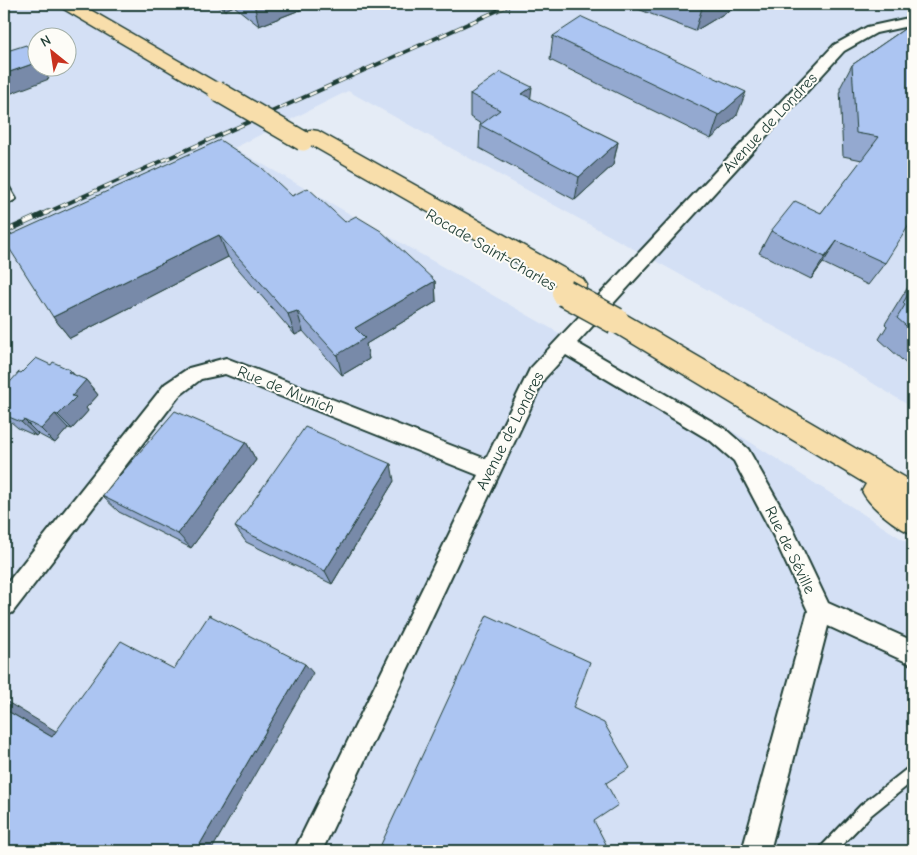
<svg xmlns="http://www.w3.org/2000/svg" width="917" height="855" viewBox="0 0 917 855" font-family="'Comic Neue',sans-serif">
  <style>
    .built { fill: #d4e0f5; fill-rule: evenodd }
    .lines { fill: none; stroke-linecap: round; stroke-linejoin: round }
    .lane-casing { stroke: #1f3d34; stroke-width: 4 }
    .street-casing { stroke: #1f3d34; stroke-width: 4 }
    .primary-casing { stroke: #1f3d34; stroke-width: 3 }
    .lane { fill: #fdfcf7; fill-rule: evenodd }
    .street { fill: #fdfcf7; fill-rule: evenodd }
    .primary { fill: #f8deab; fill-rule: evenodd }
    .rail-far1-casing { stroke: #1f3d34; stroke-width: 4 }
    .rail-casing { stroke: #1f3d34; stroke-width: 5.5 }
    .rail-far1 { stroke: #fdfcf7; stroke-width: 2.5; stroke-dasharray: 8; stroke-linecap: butt }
    .rail { stroke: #fdfcf7; stroke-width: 4; stroke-dasharray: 11; stroke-linecap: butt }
    .primary-bridge-far1-casing { stroke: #1f3d34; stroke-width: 22; stroke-linecap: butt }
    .primary-bridge-casing { stroke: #1f3d34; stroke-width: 29; stroke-linecap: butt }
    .primary-bridge-far1 { stroke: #f8deab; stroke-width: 19 }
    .primary-bridge { stroke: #f8deab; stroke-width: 26 }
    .wall { fill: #94a9d0; stroke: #1f3d34 }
    .shaded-wall { fill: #788aa9; stroke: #1f3d34 }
    .building { fill: #acc5f2; stroke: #1f3d34 }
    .labels { text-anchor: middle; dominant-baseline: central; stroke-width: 4; stroke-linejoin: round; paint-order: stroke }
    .street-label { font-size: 16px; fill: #1f3d34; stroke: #fdfcf7 }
  </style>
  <rect width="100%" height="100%" fill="#e5ecf6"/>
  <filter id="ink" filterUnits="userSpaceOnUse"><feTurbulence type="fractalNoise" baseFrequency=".02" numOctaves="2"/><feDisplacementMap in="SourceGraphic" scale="10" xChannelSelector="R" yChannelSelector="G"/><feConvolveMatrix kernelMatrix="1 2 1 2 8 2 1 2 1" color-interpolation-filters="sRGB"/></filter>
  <g filter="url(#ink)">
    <!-- built -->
    <path class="built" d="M4 4H913V408L840 363 348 91 234 148 747 440 913 546V851H4ZM38 38H68V68H38Z"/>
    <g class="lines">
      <defs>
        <g id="lane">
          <polygon points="4,31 6,32 7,35 4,37"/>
          <polygon points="4,183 7,184 16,199 4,206 4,200 7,198 4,192"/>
          <polygon points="913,767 913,781 871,815 836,851 820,851 822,846 861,805 908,768"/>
        </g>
        <polygon id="street" points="913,17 913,25 876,33 844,51 577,343 725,429 748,449 790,523 828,603 913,641 913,665 828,626 770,851 742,851 808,611 774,537 734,461 711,441 566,355 544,379 322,851 294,851 478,475 225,374 201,379 179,396 12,613 4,616 4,587 165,384 189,368 226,358 486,459 530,369 834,45 867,27"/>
        <g id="primary">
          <polygon points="60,4 80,4 224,87 227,91 224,95 217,97 210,95 62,8"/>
          <polygon points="311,130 318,131 583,279 587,285 583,291 575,294 567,291 304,141 301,136 304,131"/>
          <path d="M616 311 625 314 913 482V534C897 528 870 507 862 491L866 484 607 328 604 321 607 314Z"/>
        </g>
      </defs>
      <!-- lane casing -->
      <use href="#lane" class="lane-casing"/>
      <!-- street casing -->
      <use href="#street" class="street-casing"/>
      <!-- primary casing -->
      <use href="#primary" class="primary-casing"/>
      <!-- lane -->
      <use href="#lane" class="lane"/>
      <!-- street -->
      <use href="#street" class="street"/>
      <!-- primary -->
      <use href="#primary" class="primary"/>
      <defs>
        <polyline id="rail-far1" points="46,213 512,4"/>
        <polyline id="rail" points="4,232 48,212"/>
      </defs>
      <!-- rail-far1 casing -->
      <use href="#rail-far1" class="rail-far1-casing"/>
      <!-- rail casing -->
      <use href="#rail" class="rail-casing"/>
      <!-- rail-far1 -->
      <use href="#rail-far1" class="rail-far1"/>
      <!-- rail -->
      <use href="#rail" class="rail"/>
      <defs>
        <polyline id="primary-bridge-far1" points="217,91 303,141"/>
        <polyline id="primary-bridge" points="565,293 616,321"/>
      </defs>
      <!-- primary-bridge-far1 casing -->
      <use href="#primary-bridge-far1" class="primary-bridge-far1-casing"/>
      <!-- primary-bridge casing -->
      <use href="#primary-bridge" class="primary-bridge-casing"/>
      <!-- primary-bridge-far1 -->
      <use href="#primary-bridge-far1" class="primary-bridge-far1"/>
      <!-- primary-bridge -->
      <use href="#primary-bridge" class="primary-bridge"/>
    </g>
    <!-- wall -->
    <g class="wall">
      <polygon points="213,4 315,4 259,26 234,6 225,10"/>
      <polygon points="625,4 740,4 695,31"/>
      <polygon points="913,23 885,263 868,285 823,263 811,279 759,253 771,231 821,213 862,160 843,156 840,88 852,65"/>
      <polygon points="553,36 737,115 711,139 550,60"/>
      <polygon points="470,94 531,99 618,142 613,165 575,200 479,148 480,125 481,124 470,117"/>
      <polygon points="292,196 345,222 435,281 436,302 366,344 369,359 342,375 303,331 295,335 228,257 70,338 53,317"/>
      <polygon points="913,279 913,370 879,339 887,326 885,324"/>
      <polygon points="51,365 70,370 74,375 86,380 98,395 86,408 88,411 72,429 68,428 55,443 38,434 36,436 18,428 4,416 4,389 21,373"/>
      <polygon points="246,442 256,460 191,548 119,512 102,496"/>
      <polygon points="394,481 332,584 246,542 235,527"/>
    </g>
    <!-- shaded-wall -->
    <g class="shaded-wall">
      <polygon points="223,4 234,4 234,6 225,10"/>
      <polygon points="254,4 315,4 259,26"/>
      <polygon points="709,4 740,4 695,31 702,8"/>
      <polygon points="38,62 38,68 42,68 49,79 4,96 4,74"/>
      <polygon points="532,87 529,111 522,94"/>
      <polygon points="746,92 737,115 711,139 719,115"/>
      <polygon points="618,142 613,165 575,200 579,177"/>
      <polygon points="219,235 228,257 70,338 53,317"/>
      <polygon points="837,241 823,263 811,279 825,257"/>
      <polygon points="435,281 436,302 366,344 369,359 342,375 337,355 355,328"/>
      <polygon points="297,311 303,331 295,335 288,314"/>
      <polygon points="70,370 82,384 86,380 98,395 86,408 88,411 72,429 58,415 72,396 68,372"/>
      <polygon points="55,414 68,428 55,443 41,429"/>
      <polygon points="24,420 38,434 36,436 21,422"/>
      <polygon points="246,442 256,460 191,548 178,534"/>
      <polygon points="391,464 394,481 332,584 325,571"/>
      <polygon points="305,664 313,673 211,851 196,851"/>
      <polygon points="4,700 74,742 52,737 4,709"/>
    </g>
    <!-- building -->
    <g class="building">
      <polygon points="691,4 709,4 702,8"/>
      <polygon points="582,17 746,92 719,115 553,36"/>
      <polygon points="913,23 913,219 885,263 837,241 825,257 771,231 795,201 821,213 879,137 856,133 852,65"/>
      <polygon points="26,45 38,60 38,62 4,74 4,52"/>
      <polygon points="501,72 532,87 522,94 618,142 579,177 480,125 500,110 470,94"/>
      <polygon points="220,140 261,167 292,196 308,188 345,222 356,216 381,231 435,281 355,328 365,338 337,355 297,311 288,314 219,235 53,317 4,240 4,238"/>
      <polygon points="913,286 913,332 897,318 905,305 903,303"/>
      <polygon points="36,358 51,365 53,362 70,370 68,372 86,380 72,396 76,397 58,415 55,414 41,429 24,420 21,422 4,415 4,413 5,411 4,410 4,389 19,372 21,373"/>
      <polygon points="175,411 246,442 178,534 102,496"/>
      <polygon points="305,427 391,464 325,571 235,527"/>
      <polygon points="209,615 305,664 196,851 4,851 4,709 52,737 121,641 174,669"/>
      <polygon points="487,615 590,662 573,708 604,723 630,768 606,783 618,805 594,821 606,844 594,851 378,851"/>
    </g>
  </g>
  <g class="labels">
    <!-- street labels -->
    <g class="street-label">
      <text transform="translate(770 123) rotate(-47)">Avenue de Londres</text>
      <text transform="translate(491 250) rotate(30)">Rocade Saint-Charles</text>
      <text transform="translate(286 390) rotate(22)">Rue de Munich</text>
      <text transform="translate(510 431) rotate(-63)">Avenue de Londres</text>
      <text transform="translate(790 550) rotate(64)">Rue de Séville</text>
    </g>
  </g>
  <!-- margin -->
  <rect width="917" height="855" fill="none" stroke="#fdfcf7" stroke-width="20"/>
  <rect x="10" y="10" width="897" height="835" fill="none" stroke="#1f3d34" stroke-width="2" filter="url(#ink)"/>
  <!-- north arrow -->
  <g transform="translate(52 52) rotate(330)"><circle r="24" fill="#fdfcf7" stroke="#a4b0a9"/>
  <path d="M0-4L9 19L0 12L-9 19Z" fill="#c8321e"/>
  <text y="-8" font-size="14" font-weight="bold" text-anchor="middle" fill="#1f3d34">N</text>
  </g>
</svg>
